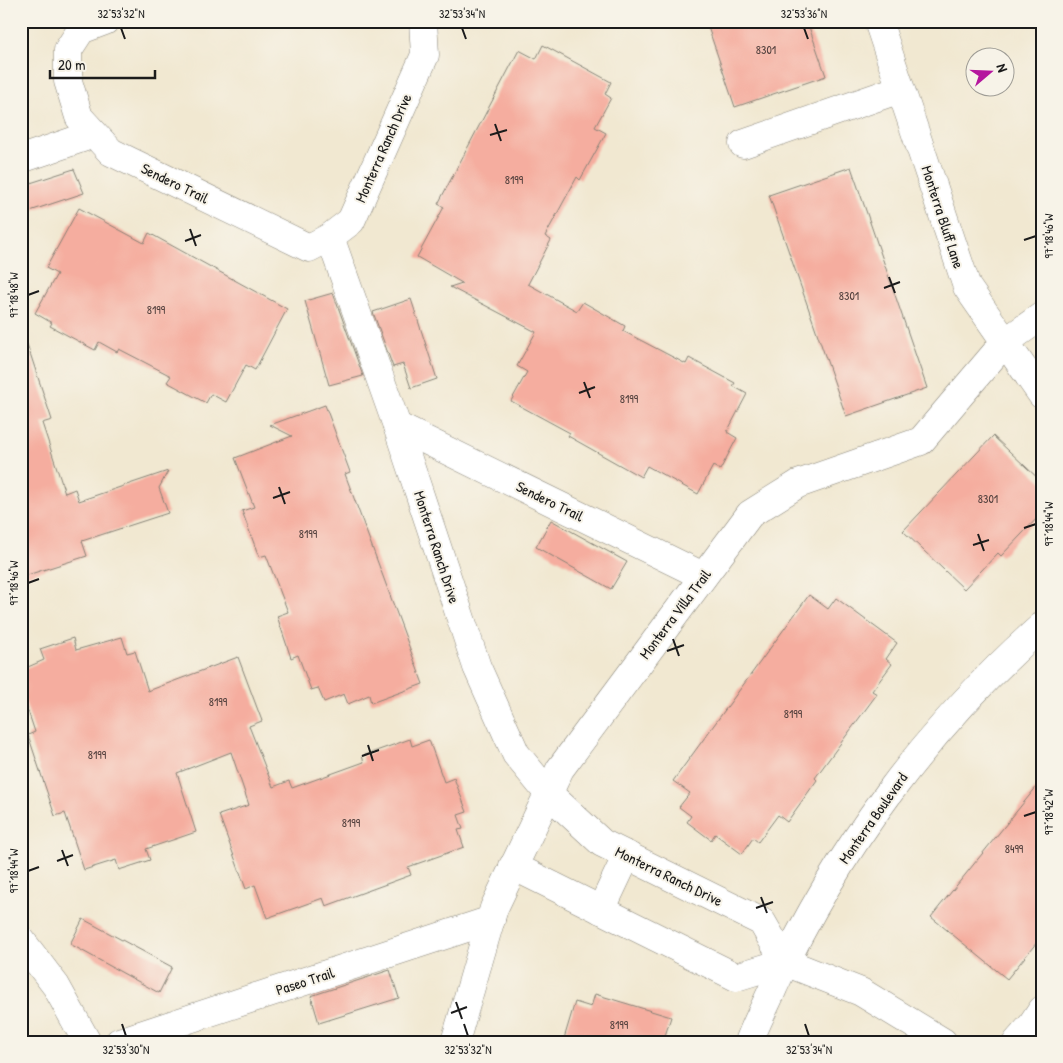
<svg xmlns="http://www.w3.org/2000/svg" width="1063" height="1063" viewBox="0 0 1063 1063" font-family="'Patrick Hand',sans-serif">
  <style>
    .building { fill: #f5ad9f }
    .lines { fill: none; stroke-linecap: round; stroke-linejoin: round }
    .minor-casing { stroke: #868276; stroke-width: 29 }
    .tertiary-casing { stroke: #868276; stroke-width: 29 }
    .minor { stroke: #fff; stroke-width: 28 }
    .tertiary { stroke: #fff; stroke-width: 28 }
    .ticks { fill: none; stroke: #1c1c1c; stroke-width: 2 }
    .labels { text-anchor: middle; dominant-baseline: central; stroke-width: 4; stroke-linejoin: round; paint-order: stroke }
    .number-label { font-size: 12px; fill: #52403d }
    .street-label { font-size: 15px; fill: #1c1c1c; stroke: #f7f3e8 }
    .neatline { fill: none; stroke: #1c1c1c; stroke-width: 2 }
    .ticks-label { font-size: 12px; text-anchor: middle; fill: #1c1c1c }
  </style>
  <rect width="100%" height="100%" fill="#f7f3e8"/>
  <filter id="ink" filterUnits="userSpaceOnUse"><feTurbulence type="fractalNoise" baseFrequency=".02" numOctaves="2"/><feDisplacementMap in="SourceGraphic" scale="10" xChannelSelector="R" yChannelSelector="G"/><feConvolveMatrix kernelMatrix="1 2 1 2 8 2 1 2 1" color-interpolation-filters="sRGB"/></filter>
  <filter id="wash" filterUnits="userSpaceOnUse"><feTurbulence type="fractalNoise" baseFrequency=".0096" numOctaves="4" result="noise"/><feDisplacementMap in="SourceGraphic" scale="20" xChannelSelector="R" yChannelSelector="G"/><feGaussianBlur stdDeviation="1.12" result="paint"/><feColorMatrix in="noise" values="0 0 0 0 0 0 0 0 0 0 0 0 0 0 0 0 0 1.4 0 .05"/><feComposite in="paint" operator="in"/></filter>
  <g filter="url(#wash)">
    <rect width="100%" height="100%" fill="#f1e8d1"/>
    <g id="blocks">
      <!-- building -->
      <g class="building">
        <polygon points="706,21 807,21 826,76 735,107"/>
        <polygon points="543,45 611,82 605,94 611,98 595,127 606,133 580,180 577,177 545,236 551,240 528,284 577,311 583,302 625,326 623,331 686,364 689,358 735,383 733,386 747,394 727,432 737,438 720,470 713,466 698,494 647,466 641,477 568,436 570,433 511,401 527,372 517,366 536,332 450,287 462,283 417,257 444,207 438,204 519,50 536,59"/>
        <polygon points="851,167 927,388 846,416 769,195"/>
        <polygon points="74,169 84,193 21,214 21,186"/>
        <polygon points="79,208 144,243 149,233 287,309 255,370 246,365 226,402 211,394 206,403 167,382 171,376 119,349 117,352 99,342 95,350 50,326 52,323 35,313 57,274 46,268"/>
        <polygon points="333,293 363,376 329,385 305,301"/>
        <polygon points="411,299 437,379 411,388 403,364 393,367 373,312"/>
        <polygon points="27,344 52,420 42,423 65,493 75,489 79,501 168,471 159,488 168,513 82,541 87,556 21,577 21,345"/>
        <polygon points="325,405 350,472 345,474 423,684 371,703 369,695 348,704 344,694 324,702 318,688 311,690 298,655 291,658 277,616 288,612 266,555 259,557 242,511 254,507 235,458 292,436 270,425"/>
        <polygon points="993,436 1042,482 1042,513 1001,556 998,553 964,589 903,531"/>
        <polygon points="551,520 627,562 611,589 536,547"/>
        <polygon points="809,595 828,609 836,598 897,643 886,659 892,664 872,691 877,694 815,778 817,780 787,822 778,815 758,842 753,838 742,854 715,834 711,840 687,822 691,816 679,807 690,793 673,781"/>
        <polygon points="122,637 127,653 135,651 148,691 238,657 262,721 249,726 273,787 289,781 292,788 364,762 362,756 410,739 412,746 429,740 444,782 454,778 467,812 458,815 463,829 458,830 464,847 408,867 411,875 326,906 323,898 267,918 255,885 246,889 219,815 249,805 231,752 177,773 196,832 146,849 150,860 119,870 116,860 84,870 65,813 55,816 28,735 35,732 21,690 21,670 44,660 40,649 73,638 76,650"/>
        <polygon points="1042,780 1042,936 1007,979 931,917"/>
        <polygon points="83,919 172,967 159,993 70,944"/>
        <polygon points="390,970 399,998 319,1023 311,996"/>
        <polygon points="595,994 671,1017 663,1042 563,1042 575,1002 591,1007"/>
      </g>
    </g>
  </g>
  <g filter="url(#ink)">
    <use href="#blocks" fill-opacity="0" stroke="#868276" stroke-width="1"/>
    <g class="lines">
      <defs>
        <g id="minor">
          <polyline points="105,21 81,30 68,50 68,81 79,117 111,152 309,248 330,237 351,221 425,55 423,21"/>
          <polyline points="878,21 967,287 1042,395"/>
          <polyline points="743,144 900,89"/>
          <polyline points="21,159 94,134"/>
          <polyline points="330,237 397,426 477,667 516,754 548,793 602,843 762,922 785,962 861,992 943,1042"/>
          <polyline points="397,426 703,576"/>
          <polyline points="513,866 736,977 785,962"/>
          <polyline points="601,910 627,855"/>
          <polyline points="21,940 56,986 87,1042"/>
          <polyline points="119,1042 491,920"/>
          <polyline points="455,1042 494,908 560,769 750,514 798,484 921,441 1005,342 1042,316"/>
          <polyline points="1017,1042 1032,1025 1042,1010"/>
        </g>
        <path id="tertiary" d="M749 1042C756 1023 766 1005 774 986 837 850 929 726 1042 626"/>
      </defs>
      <!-- minor casing -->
      <use href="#minor" class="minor-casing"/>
      <!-- tertiary casing -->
      <use href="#tertiary" class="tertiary-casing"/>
      <!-- minor -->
      <use href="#minor" class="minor"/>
      <!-- tertiary -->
      <use href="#tertiary" class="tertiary"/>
    </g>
  </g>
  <!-- ticks -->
  <path class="ticks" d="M121 28 125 39M462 28 466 39M804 28 808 39M495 124 501 141M490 135 507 130M190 229 196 246M1024 240 1036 236M185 241 201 235M889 277 895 293M884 288 900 282M28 295 39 291M584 382 590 398M579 393 595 387M279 487 285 504M273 498 290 492M1024 528 1036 524M978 534 984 551M973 545 989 540M28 583 39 579M673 639 679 656M667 651 684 645M368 745 373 761M362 756 379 750M1024 816 1036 812M62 850 68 866M57 861 73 855M28 871 39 867M761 897 767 913M756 908 773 902M456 1002 462 1019M451 1013 467 1007M122 1024 126 1036M464 1024 468 1036M805 1024 809 1036"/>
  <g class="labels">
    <!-- number labels -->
    <g class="number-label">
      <text x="766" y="49">8301</text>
      <text x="514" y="179">8199</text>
      <text x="849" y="295">8301</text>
      <text x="156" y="309">8199</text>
      <text x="629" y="398">8199</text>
      <text x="988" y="498">8301</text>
      <text x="308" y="533">8199</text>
      <text x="218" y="701">8199</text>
      <text x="793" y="713">8199</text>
      <text x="97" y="754">8199</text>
      <text x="351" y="822">8199</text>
      <text x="1014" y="848">8499</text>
      <text x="619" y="1024">8199</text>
    </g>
    <!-- street labels -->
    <g class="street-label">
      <text transform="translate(383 148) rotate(-66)">Monterra Ranch Drive</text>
      <text transform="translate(175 183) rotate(26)">Sendero Trail</text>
      <text transform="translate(943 217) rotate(72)">Monterra Bluff Lane</text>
      <text transform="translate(550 501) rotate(26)">Sendero Trail</text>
      <text transform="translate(437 547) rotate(72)">Monterra Ranch Drive</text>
      <text transform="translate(675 614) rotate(-53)">Monterra Villa Trail</text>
      <text transform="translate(873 818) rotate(-55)">Monterra Boulevard</text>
      <text transform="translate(669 876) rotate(26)">Monterra Ranch Drive</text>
      <text transform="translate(305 981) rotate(-18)">Paseo Trail</text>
    </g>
  </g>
  <!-- margin -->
  <rect width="1063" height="1063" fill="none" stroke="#f7f3e8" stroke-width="55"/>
  <!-- north arrow -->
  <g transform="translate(990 72) rotate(71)"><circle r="24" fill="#f7f3e8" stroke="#9f9d96"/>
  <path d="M0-4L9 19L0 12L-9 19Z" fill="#b5179e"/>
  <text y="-8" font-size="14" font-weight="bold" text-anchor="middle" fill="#1c1c1c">N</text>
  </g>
  <!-- scale -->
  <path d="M50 70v8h105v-8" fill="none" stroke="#1c1c1c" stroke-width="2.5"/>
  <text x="58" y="70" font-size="15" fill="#1c1c1c" stroke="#f7f3e8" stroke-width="4" paint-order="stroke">20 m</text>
  <rect x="28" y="28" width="1008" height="1008" class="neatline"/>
  <g class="ticks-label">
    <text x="121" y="18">32°53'32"N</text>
    <text x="462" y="18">32°53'34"N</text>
    <text x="804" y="18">32°53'36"N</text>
    <text transform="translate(1049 236) rotate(-90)" y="4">97°18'46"W</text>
    <text transform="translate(14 295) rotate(-90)" y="4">97°18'48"W</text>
    <text transform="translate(1049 524) rotate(-90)" y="4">97°18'44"W</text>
    <text transform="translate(14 583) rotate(-90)" y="4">97°18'46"W</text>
    <text transform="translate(1049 812) rotate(-90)" y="4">97°18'42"W</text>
    <text transform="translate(14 871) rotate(-90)" y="4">97°18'44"W</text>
    <text x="126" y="1054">32°53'30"N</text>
    <text x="468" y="1054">32°53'32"N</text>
    <text x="809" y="1054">32°53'34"N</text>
  </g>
</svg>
